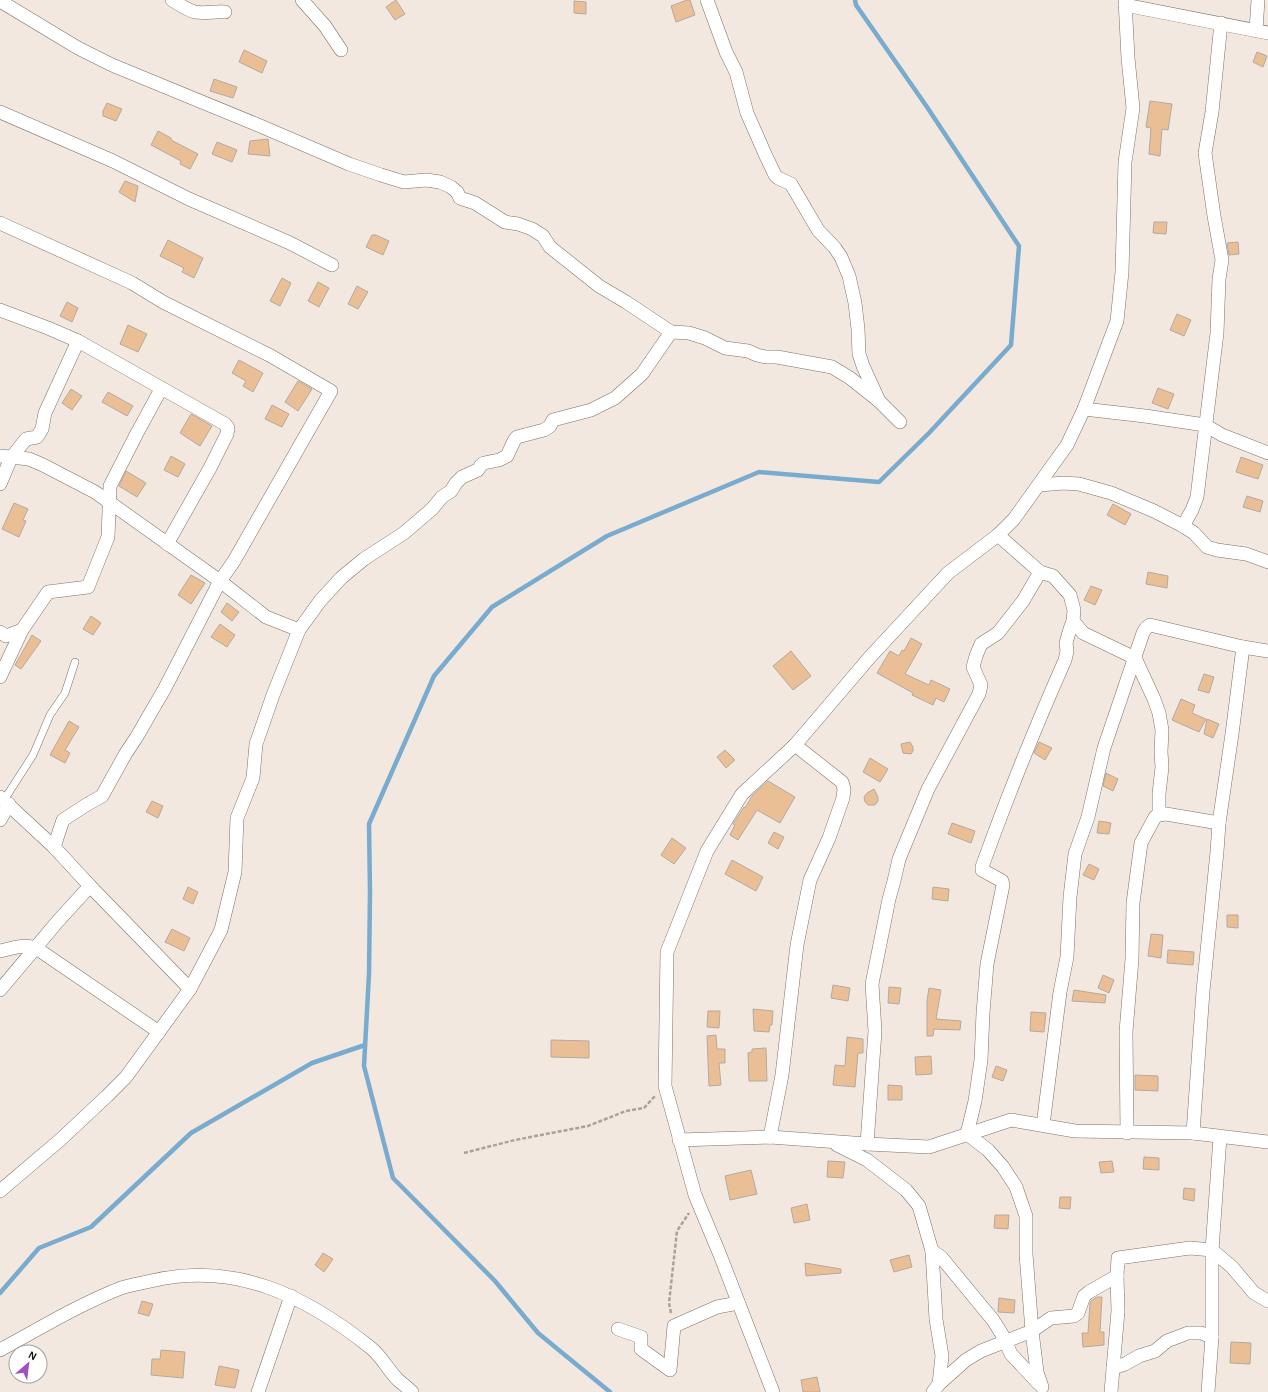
<svg xmlns="http://www.w3.org/2000/svg" width="1268" height="1392" viewBox="0 0 1268 1392" font-family="'Alegreya Sans',sans-serif">
  <style>
    .lines { fill: none; stroke-linecap: round; stroke-linejoin: round }
    .stream { stroke: #79abcf; stroke-width: 4.5 }
    .building { fill: #eabf95; stroke: #b3aaa1 }
    .service-casing { stroke: #7b716a; stroke-width: 8 }
    .minor-casing { stroke: #7b716a; stroke-width: 14 }
    .path { stroke: #aaa19b; stroke-width: 2.5; stroke-dasharray: 4 2; stroke-linecap: butt }
    .service { stroke: #fff; stroke-width: 7 }
    .minor { stroke: #fff; stroke-width: 13 }
  </style>
  <rect width="100%" height="100%" fill="#f3e8df"/>
  <g class="lines">
    <!-- stream -->
    <g class="stream">
      <polyline points="0,1293 39,1248 91,1227 191,1133 312,1063 365,1045"/>
      <polyline points="610,1392 538,1333 495,1281 393,1178 364,1066 369,974 370,892 369,824 434,676 492,607 607,536 759,472 879,482 929,433 1011,345 1019,246 927,107 856,5 855,0"/>
    </g>
  </g>
  <!-- building -->
  <g class="building">
    <polygon points="396,0 405,14 395,20 386,7"/>
    <polygon points="687,0 690,0 695,15 676,22 671,6"/>
    <polygon points="574,1 586,2 586,14 574,13"/>
    <polygon points="244,50 267,61 262,73 239,62"/>
    <polygon points="1257,52 1267,56 1263,67 1253,62"/>
    <polygon points="214,79 237,87 233,98 210,91"/>
    <polygon points="1150,101 1172,104 1168,130 1162,129 1160,156 1149,154 1151,128 1146,127"/>
    <polygon points="107,103 122,109 116,121 103,116 103,111"/>
    <polygon points="158,131 171,138 171,140 198,154 190,169 180,164 181,161 151,145"/>
    <polygon points="268,139 270,156 248,154 250,141"/>
    <polygon points="217,142 237,150 232,162 212,154"/>
    <polygon points="125,181 138,186 135,202 119,192"/>
    <polygon points="1154,222 1167,222 1166,234 1153,233"/>
    <polygon points="372,235 376,235 389,241 383,255 366,247"/>
    <polygon points="168,240 203,258 194,278 182,272 184,268 160,256"/>
    <polygon points="1238,242 1239,254 1229,255 1227,243"/>
    <polygon points="282,278 291,283 280,306 270,301"/>
    <polygon points="318,282 329,288 319,307 308,301"/>
    <polygon points="357,286 368,292 358,309 348,304"/>
    <polygon points="67,302 78,308 72,322 60,316"/>
    <polygon points="1177,314 1191,320 1184,336 1170,330"/>
    <polygon points="128,325 147,334 138,352 120,344"/>
    <polygon points="239,360 263,373 253,392 243,386 246,381 232,373"/>
    <polygon points="298,381 312,389 298,411 285,402"/>
    <polygon points="1158,388 1174,394 1168,409 1152,403"/>
    <polygon points="71,389 82,396 72,410 62,403"/>
    <polygon points="108,392 133,406 127,416 102,402"/>
    <polygon points="272,405 289,414 282,427 265,419"/>
    <polygon points="191,414 212,426 200,446 180,433"/>
    <polygon points="171,456 185,464 178,477 164,470"/>
    <polygon points="1241,457 1263,465 1258,479 1236,472"/>
    <polygon points="126,471 146,483 137,497 119,486"/>
    <polygon points="1247,496 1263,501 1260,512 1243,507"/>
    <polygon points="14,503 28,509 23,520 26,521 19,537 2,529"/>
    <polygon points="1113,504 1131,514 1125,525 1107,515"/>
    <polygon points="1148,572 1168,576 1167,588 1146,584"/>
    <polygon points="191,575 205,583 191,604 178,595"/>
    <polygon points="1091,586 1102,590 1095,605 1084,600"/>
    <polygon points="227,603 239,612 232,621 221,612"/>
    <polygon points="91,616 101,623 93,635 83,629"/>
    <polygon points="220,624 235,635 227,647 211,637"/>
    <polygon points="32,635 41,641 21,669 15,665"/>
    <polygon points="911,638 922,644 905,674 929,685 931,680 950,689 944,702 936,698 933,705 912,695 913,693 877,673 890,651 899,656 902,650 904,651"/>
    <polygon points="791,651 811,676 793,690 773,666"/>
    <polygon points="1204,674 1214,677 1209,693 1198,690"/>
    <polygon points="1181,699 1195,705 1192,713 1206,719 1199,732 1172,720"/>
    <polygon points="1207,719 1219,724 1213,738 1204,734"/>
    <polygon points="69,721 79,727 65,750 70,753 65,763 50,755"/>
    <polygon points="910,742 913,747 913,751 911,754 903,753 901,744"/>
    <polygon points="1039,742 1052,748 1045,760 1034,753"/>
    <polygon points="725,750 735,760 726,768 717,757"/>
    <polygon points="870,758 888,769 880,782 863,772"/>
    <polygon points="1106,773 1118,779 1113,791 1103,786"/>
    <polygon points="768,781 795,797 780,823 757,810 738,840 730,835 735,825 733,824 744,807 745,808 752,796"/>
    <polygon points="874,789 878,797 878,801 875,805 868,805 865,802 864,797 867,793"/>
    <polygon points="152,801 163,806 158,818 146,812"/>
    <polygon points="1099,821 1111,823 1109,834 1097,833"/>
    <polygon points="952,823 975,831 971,843 948,834"/>
    <polygon points="774,832 784,837 778,849 768,843"/>
    <polygon points="672,838 686,848 674,864 661,855"/>
    <polygon points="732,860 763,877 756,891 725,874"/>
    <polygon points="1089,864 1099,869 1094,880 1083,875"/>
    <polygon points="188,887 198,892 193,904 183,899"/>
    <polygon points="933,887 949,889 948,901 932,899"/>
    <polygon points="1227,915 1238,915 1238,928 1227,927"/>
    <polygon points="172,929 190,938 184,951 165,942"/>
    <polygon points="1151,934 1163,935 1161,958 1148,956"/>
    <polygon points="1168,950 1194,952 1193,965 1167,963"/>
    <polygon points="1103,975 1114,980 1109,993 1098,988"/>
    <polygon points="833,985 850,988 848,1001 831,998"/>
    <polygon points="889,987 901,988 899,1004 888,1003"/>
    <polygon points="929,988 941,990 936,1019 961,1021 960,1030 934,1029 933,1036 927,1036 927,1001"/>
    <polygon points="1074,990 1106,995 1105,1003 1072,1001"/>
    <polygon points="753,1009 773,1011 772,1025 770,1025 769,1032 754,1031"/>
    <polygon points="708,1011 720,1011 719,1028 707,1027"/>
    <polygon points="1031,1012 1046,1013 1044,1032 1030,1031"/>
    <polygon points="716,1035 717,1049 725,1049 725,1063 719,1063 721,1085 709,1086 707,1036"/>
    <polygon points="847,1037 863,1039 863,1053 858,1053 855,1087 833,1085 835,1065 845,1066"/>
    <polygon points="551,1040 589,1041 589,1058 551,1057"/>
    <polygon points="766,1048 767,1081 749,1081 748,1053 752,1052 752,1049"/>
    <polygon points="931,1056 932,1074 916,1075 915,1057"/>
    <polygon points="996,1066 1007,1070 1003,1081 992,1077"/>
    <polygon points="1135,1075 1158,1076 1158,1091 1135,1090"/>
    <polygon points="888,1085 902,1086 902,1100 888,1100"/>
    <polygon points="1144,1157 1159,1158 1159,1170 1143,1169"/>
    <polygon points="828,1161 845,1162 843,1178 827,1177"/>
    <polygon points="1112,1161 1114,1172 1101,1173 1099,1162"/>
    <polygon points="751,1170 757,1194 730,1200 725,1176"/>
    <polygon points="1184,1188 1195,1189 1194,1201 1183,1199"/>
    <polygon points="1060,1197 1071,1197 1070,1209 1059,1208"/>
    <polygon points="807,1204 810,1220 794,1223 791,1208"/>
    <polygon points="995,1215 1009,1215 1008,1229 994,1228"/>
    <polygon points="323,1253 333,1259 324,1272 315,1265"/>
    <polygon points="909,1255 912,1267 894,1272 890,1260"/>
    <polygon points="805,1263 841,1269 841,1273 806,1276"/>
    <polygon points="1097,1297 1102,1297 1100,1332 1104,1332 1104,1345 1083,1347 1082,1333 1088,1333 1090,1303 1091,1301"/>
    <polygon points="999,1298 1015,1300 1014,1313 998,1312"/>
    <polygon points="142,1301 153,1304 149,1316 138,1313"/>
    <polygon points="1231,1342 1251,1343 1250,1364 1230,1363"/>
    <polygon points="161,1350 185,1352 183,1378 151,1375 152,1359 160,1359"/>
    <polygon points="219,1366 239,1370 235,1388 215,1385"/>
    <polygon points="817,1377 820,1392 803,1392 801,1380"/>
  </g>
  <g class="lines">
    <defs>
      <polyline id="service" points="4,800 33,755 50,715 65,693 75,662"/>
      <g id="minor">
        <path d="M172 0C179 4 187 10 195 12 204 14 216 11 225 12"/>
        <polyline points="302,0 325,26 341,50"/>
        <polyline points="707,0 726,52 736,72 747,113 765,154 775,175 778,178 791,184 818,230 835,248 841,257 849,276 855,303 858,329 859,354 863,366 879,401 900,422"/>
        <polyline points="0,1 78,48 112,65 258,125 349,164 381,175 404,182 426,180 440,182 451,187 457,192 460,198 475,203 505,222 518,224 532,229 543,236 550,247 599,286 626,302 671,332 689,333 705,338 725,348 748,351 757,355 766,357 777,357 832,367 850,378 879,401"/>
        <polyline points="1125,5 1268,33"/>
        <polyline points="1256,30 1258,0"/>
        <polyline points="0,112 113,161 189,199 290,243 332,265"/>
        <polyline points="0,223 132,283 163,302 271,356 331,391 234,561 220,581 165,688 136,738 126,753 102,796 86,805 63,820 54,847"/>
        <polyline points="0,310 48,328 78,341 225,424 228,428 227,434 210,468 167,544"/>
        <polyline points="1084,409 1145,416 1205,425 1222,435 1268,453"/>
        <polyline points="0,456 29,459 43,465 95,492 220,581 266,617 299,630"/>
        <polyline points="0,484 11,458 26,439 37,437 42,429 45,413 78,341"/>
        <polyline points="1040,485 1063,483 1079,484 1111,493 1154,511 1183,526 1194,533 1207,547 1217,550 1246,554 1268,562"/>
        <polyline points="1183,526 1192,510 1197,497 1217,333 1219,279 1222,260 1214,216 1205,153 1212,112 1221,23"/>
        <path d="M998 535 1040 572 1053 576 1070 595 1074 610 1073 621 1070 629 1066 643 1067 651 1065 660C1035 728 1007 797 982 867V870L1002 881 1003 885 987 964 983 1013 981 1060 975 1101 967 1134 988 1150 1003 1167 1016 1187 1026 1216V1254L1032 1331 1037 1372 1042 1387"/>
        <polyline points="1073,621 1083,633 1135,658 1154,699 1159,713 1162,730 1161,752 1162,767 1159,794 1159,815"/>
        <polyline points="0,632 6,636 22,630"/>
        <polyline points="0,677 22,630 48,592 88,587 108,537 110,486 136,435 161,389"/>
        <polyline points="0,797 54,847 90,886 190,989"/>
        <polyline points="0,820 9,804"/>
        <path d="M0 951C13 948 23 944 36 948L159 1032"/>
        <polyline points="0,990 58,921 90,886"/>
        <polyline points="1043,1125 1060,992 1067,957 1070,897 1075,854 1088,817 1104,748 1143,633 1146,628 1150,625 1243,647 1268,651"/>
        <polyline points="1127,1133 1126,1032 1132,959 1133,903 1141,843 1155,817 1159,815 1166,814 1219,823"/>
        <polyline points="1193,1133 1203,991 1217,852 1219,823 1232,734 1243,647"/>
        <polyline points="770,1137 782,1075 797,945 810,880 829,838 843,798 844,789 842,782 795,745"/>
        <polyline points="679,1140 770,1137 867,1144 929,1147 1011,1120 1075,1131 1193,1133 1268,1142"/>
        <polyline points="867,1144 875,1031 872,984 889,899 894,881 899,859 928,789 979,694 981,685 973,667 976,656 981,644 998,633 1023,601 1040,572"/>
        <polyline points="837,1145 867,1160 906,1190 919,1206 932,1251 936,1319 942,1356 939,1384"/>
        <polyline points="0,1191 60,1140 107,1096 126,1077 190,989 221,930 235,872 237,818 253,778 256,744 273,695 299,630 320,601 341,578 364,559 404,533 432,509 442,497 451,491 456,483 462,477 478,470 481,465 484,463 499,460 507,456 514,441 517,437 544,430 550,426 553,420 591,410 615,398 642,374 671,332"/>
        <polyline points="932,1251 941,1257 993,1320 1003,1336 1011,1354 1039,1384"/>
        <polyline points="618,1329 641,1337 641,1349 670,1370 674,1326 717,1307 738,1303"/>
        <path d="M0 1350C39 1329 80 1304 121 1288 131 1285 141 1283 151 1281 236 1261 306 1296 371 1348 382 1357 388 1370 398 1380 403 1384 408 1388 412 1392"/>
        <polyline points="1113,1368 1125,1364 1139,1356 1155,1351 1167,1341 1188,1333 1201,1333 1212,1337"/>
        <polyline points="258,1392 291,1296"/>
        <polyline points="773,1392 720,1255 695,1195 665,1086 667,952 707,851 742,794 795,745 870,657 948,573 998,535 1014,519 1067,445 1084,409 1117,321 1122,272 1125,162 1133,108 1128,58 1125,0"/>
        <polyline points="933,1392 939,1384 966,1360 981,1351 1032,1331 1051,1318 1074,1316 1078,1313 1084,1296 1089,1292 1117,1276 1118,1258 1190,1248 1212,1250 1232,1267 1254,1293 1268,1301"/>
        <polyline points="1111,1392 1118,1311 1117,1276"/>
        <polyline points="1208,1392 1212,1337 1212,1250 1220,1137"/>
      </g>
    </defs>
    <!-- service casing -->
    <use href="#service" class="service-casing"/>
    <!-- minor casing -->
    <use href="#minor" class="minor-casing"/>
    <!-- path -->
    <g class="path">
      <polyline points="464,1153 515,1140 588,1126 626,1111 644,1108 655,1096"/>
      <polyline points="671,1313 669,1303 677,1231 689,1213"/>
    </g>
    <!-- service -->
    <use href="#service" class="service"/>
    <!-- minor -->
    <use href="#minor" class="minor"/>
  </g>
  <!-- north arrow -->
  <g transform="translate(28 1364) rotate(28)"><circle r="19" fill="#ffffff" stroke="#a3a1a0"/>
  <path d="M0-3L7 15L0 10L-7 15Z" fill="#9f4fbf"/>
  <text y="-6" font-size="11" font-weight="bold" text-anchor="middle" fill="#181412">N</text>
  </g>
</svg>
